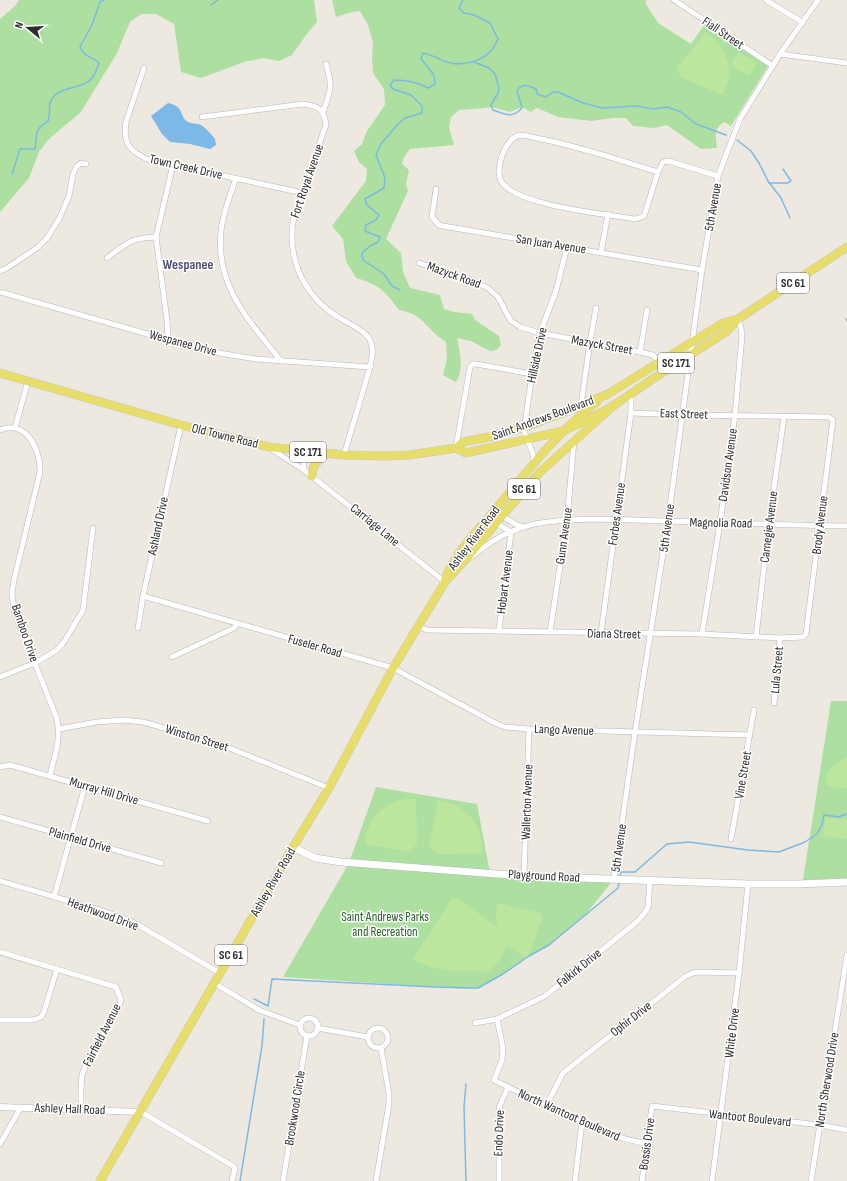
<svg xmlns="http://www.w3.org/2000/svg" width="847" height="1181" viewBox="0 0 847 1181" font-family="'Sofia Sans Condensed',sans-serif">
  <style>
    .green { fill: #addfa1 }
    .pitch { fill: #bce59e }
    .water { fill: #7cb9e6 }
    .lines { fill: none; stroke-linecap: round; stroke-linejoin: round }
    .stream { stroke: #7cb9e6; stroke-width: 1.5 }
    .minor-casing { stroke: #b4b4bf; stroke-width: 6 }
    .tertiary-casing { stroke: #b4b4bf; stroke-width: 7 }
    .secondary-casing { stroke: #b4b4bf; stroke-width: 8 }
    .primary-casing { stroke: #c8c8c8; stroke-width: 9 }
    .minor { stroke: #fff; stroke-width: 5 }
    .tertiary { stroke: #fff; stroke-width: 6 }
    .secondary { stroke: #fff; stroke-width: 7 }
    .primary { stroke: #e7dd6b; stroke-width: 8 }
    .labels { text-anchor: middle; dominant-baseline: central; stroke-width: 3; stroke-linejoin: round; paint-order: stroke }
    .shield { fill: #fff; stroke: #6c6c6c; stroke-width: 1 }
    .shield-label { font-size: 12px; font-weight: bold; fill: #2d2d2d }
    .street-label { font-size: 13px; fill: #2d2d2d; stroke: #fff }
    .park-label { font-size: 13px; fill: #246621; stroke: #fff }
    .neighbourhood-label { font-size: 14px; font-weight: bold; fill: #50517b; stroke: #fff }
  </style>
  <rect width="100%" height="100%" fill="#ede9e0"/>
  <!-- green -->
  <g class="green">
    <polygon points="19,0 314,0 317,22 306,35 292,55 279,61 263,58 244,62 201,78 181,72 174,24 156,14 141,14 130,22 117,53 81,112 49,139 39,152 29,178 0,212 0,19 16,5"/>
    <path d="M332 0H646V4L658 23 691 44 705 24 768 66 731 126 724 122C713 129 716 136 717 148L701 149 667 125 654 128 633 126 626 118H612L592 121 558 117 537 108 531 112 522 107 510 112 492 107 486 108 459 110 451 117 449 127 454 145 410 149 404 157 402 164 409 170 406 184 408 191 386 239 401 253 403 272 410 288 440 295 444 309 454 312 472 314 475 320 499 336 501 345 496 350 490 351 471 341 457 338C460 352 464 370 456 382L443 375 447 358 446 342C425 329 426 315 399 310 384 290 380 285 356 278L346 261 343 239 332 226 366 181 367 169 359 162 354 151 362 144 367 131 385 105 384 89 373 73 372 58 373 42 368 25 360 11 352 12 336 17Z"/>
    <polygon points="831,701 847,701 847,878 803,880"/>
    <polygon points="376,787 477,804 490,873 614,879 586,914 549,945 529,956 503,974 478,988 466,989 283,977 349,863"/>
  </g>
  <!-- pitch -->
  <g class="pitch">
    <path d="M705 32C719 42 732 58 729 77 728 83 725 89 723 95L680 77 677 67 691 51Z"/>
    <polygon points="738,52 757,63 750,76 730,66"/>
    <path d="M847 758V788L839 789 825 785C826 771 833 762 847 758Z"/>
    <path d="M404 799H416L417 844 409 852 365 844C366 820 382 804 404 799Z"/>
    <path d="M438 800C468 806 484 823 482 854L459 853 457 854H437L429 846Z"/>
    <polygon points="825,817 847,820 847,839 823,836"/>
    <path d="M452 898H458L497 927 496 914 498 903 540 913 542 919 529 956 525 958 507 944C503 956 497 965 486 973 478 969 471 971 462 971 445 971 427 968 413 959Z"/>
  </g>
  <!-- water -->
  <path class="water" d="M168 103C186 107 178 116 188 122 192 124 197 123 201 125 206 128 211 134 215 139L216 145 210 149 190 144 170 142 162 134 151 116Z"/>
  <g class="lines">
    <!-- stream -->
    <g class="stream">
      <polyline points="211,5 218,0"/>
      <path d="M474 62 489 68 495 74 499 88 498 93 491 105 493 110C505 114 512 119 522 108L517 91C521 83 528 85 536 89L537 94 546 97 553 92H558L583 103 602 108 637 106 653 109 667 107 681 112 696 124 726 135"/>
      <polyline points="737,140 751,151 759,163 768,181 781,198 790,218"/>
      <path d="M12 174 20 149H35C37 135 34 129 48 121 50 116 49 106 50 103 57 84 82 91 92 78 96 73 97 68 99 63 91 55 86 59 80 47L92 25 100 2 104 0"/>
      <polyline points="769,183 788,183 791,181 783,169"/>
      <path d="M400 290 392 286 384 274 363 260 362 253 370 246 378 242 380 237 365 231 366 225 376 220 379 215 367 205 365 199 384 188 385 178 376 155 381 144 398 124 405 118 422 113V106L411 95 393 89 390 85 394 80C407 80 417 82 428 88L435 84 434 75 421 59 423 53C433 55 438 59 447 62 461 67 485 61 493 48 495 46 496 42 498 39L490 23 474 15 464 13 459 8 463 0"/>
      <polyline points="846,319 847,321"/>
      <polyline points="620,875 621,872 635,872 667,844 689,842 748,850 779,852 805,842 817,834 822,825 824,815 839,817 846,814"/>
      <polyline points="254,999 268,1006 272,979 435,987 478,988 503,974 529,956 549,945 618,888 619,883"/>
      <polyline points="466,1084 464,1107 466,1181"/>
      <polyline points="240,1181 262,1046 264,1019"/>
    </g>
    <defs>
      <g id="minor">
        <polyline points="674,0 773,66"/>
        <polyline points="766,0 802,22"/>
        <polyline points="780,54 847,63"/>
        <path d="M144 68 126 122C123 141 128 151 147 159L303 193"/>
        <path d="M323 112C331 89 333 88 326 64"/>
        <path d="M202 117 303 104C319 106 324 109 326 125 318 147 311 170 303 192 298 205 292 219 292 233 291 267 308 299 338 317 347 323 361 328 368 337 375 346 372 357 370 367L344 455"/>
        <path d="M658 172 644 216 636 219C607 214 515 206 501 181 497 172 500 160 504 151 507 144 512 137 520 135 526 135 535 138 541 139 581 147 619 160 658 172L663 162 668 161 718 176"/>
        <path d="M236 178C230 195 223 213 221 231 215 287 250 321 281 361"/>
        <polyline points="436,189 432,217 439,225 443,226 702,270"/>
        <polyline points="601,252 608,214"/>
        <path d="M107 258C127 243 130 238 156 237"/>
        <polyline points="419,263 473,281 488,288 498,297 511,321 520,327 540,333 640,352 653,355 660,363"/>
        <polyline points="0,271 7,268 37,248 47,238 59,219 69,196 73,174 77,166 81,163 86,164"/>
        <polyline points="0,292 207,351 256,359 370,367"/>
        <polyline points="168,339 167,320 156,237 173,165"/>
        <polyline points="640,352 647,310"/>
        <polyline points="581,405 590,342 596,308"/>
        <polyline points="15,428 28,381"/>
        <path d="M0 430C26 419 41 450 40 472L14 580 12 593 14 611 57 719C61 740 55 755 50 775"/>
        <polyline points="456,447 470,367 473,364 476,364 532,374"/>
        <polyline points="271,449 304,470"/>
        <polyline points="303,452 304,470 445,582 447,581"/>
        <polyline points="534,464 533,454 524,431 532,374 540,333 556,291 567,247"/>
        <polyline points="494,511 515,524 524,527"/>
        <polyline points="488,518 511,532"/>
        <path d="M473 556C490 541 512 529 534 524 578 516 624 520 668 521 727 523 787 525 847 526"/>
        <polyline points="143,596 393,668 497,724 505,727 529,729 750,735"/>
        <polyline points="418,626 427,630 702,634 780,638 803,637 806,634 833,420 829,417 683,415 631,413"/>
        <polyline points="138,628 143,596 181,425"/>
        <polyline points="499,631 511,532"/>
        <polyline points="550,632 567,520 574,441"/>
        <polyline points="601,633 631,413 631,400 627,396"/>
        <polyline points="702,634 720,523 735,415 742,336 741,328 738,319"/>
        <polyline points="756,637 769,523 784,417"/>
        <polyline points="172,657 232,629 235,627 236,624"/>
        <polyline points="0,677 35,663 57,650 64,642 83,610 93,528"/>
        <polyline points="774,703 780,638"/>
        <polyline points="59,729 97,722 123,720 143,722 214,742 329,788"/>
        <polyline points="0,767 10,765 208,821"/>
        <polyline points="0,817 161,863"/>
        <polyline points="731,839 754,710"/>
        <polyline points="524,876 529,729"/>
        <polyline points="614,879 635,732 668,521 702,270 718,176 740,119 780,54 818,0"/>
        <polyline points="0,881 103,911 133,922 220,973"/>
        <polyline points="54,897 85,786"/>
        <polyline points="0,952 116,987 121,1000 119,1006 86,1064 82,1075 81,1088 81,1109"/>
        <polyline points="214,983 259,1010 300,1025"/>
        <circle cx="309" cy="1027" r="9"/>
        <path d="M497 1019 503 1048 502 1060 494 1080C526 1096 558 1112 591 1126 610 1134 627 1141 647 1143"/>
        <polyline points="0,1020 33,1020 41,1017 44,1012 57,969"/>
        <polyline points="475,1023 497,1019 545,996 639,920 648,908 650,880"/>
        <circle cx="378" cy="1038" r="10"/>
        <polyline points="317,1028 368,1037"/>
        <polyline points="546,1106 563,1073 686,976 693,973 699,972 739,973"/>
        <polyline points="141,1112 233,1166 235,1168 232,1181"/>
        <polyline points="0,1144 21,1107"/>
        <polyline points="283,1181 307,1036"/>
        <polyline points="376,1181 389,1104 389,1094 381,1048"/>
        <polyline points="499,1181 499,1110 500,1105 508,1087"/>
        <polyline points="575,1181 582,1122"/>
        <polyline points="642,1181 652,1106 820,1125 847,1130"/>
        <polyline points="712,1181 739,973 748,884"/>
        <polyline points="811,1181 847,955"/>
      </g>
      <polyline id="tertiary" points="0,1107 141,1112"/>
      <polyline id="secondary" points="293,847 315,858 341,862 524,876 748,884 798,884 847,882"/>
      <g id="primary">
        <polyline points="0,373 181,425 269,447 344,455 385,456 410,455 456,448"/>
        <polyline points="456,448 463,442 494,436 525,427 562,413 608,394 723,323 738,319 847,247"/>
        <polyline points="456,448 466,453 563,431 589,419 613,406 654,378 726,332 738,319"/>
        <path d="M312 476C312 464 318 461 326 454"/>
        <path d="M445 581C451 557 477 531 494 511 527 472 556 433 597 402"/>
        <polyline points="100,1181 293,847 329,788 393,668 445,582 466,559 502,516 539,473 613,406"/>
      </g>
    </defs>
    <!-- minor casing -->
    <use href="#minor" class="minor-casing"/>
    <!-- tertiary casing -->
    <use href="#tertiary" class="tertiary-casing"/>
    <!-- secondary casing -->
    <use href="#secondary" class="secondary-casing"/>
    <!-- primary casing -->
    <use href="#primary" class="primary-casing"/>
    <!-- minor -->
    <use href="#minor" class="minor"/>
    <!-- tertiary -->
    <use href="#tertiary" class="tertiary"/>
    <!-- secondary -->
    <use href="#secondary" class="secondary"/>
    <!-- primary -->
    <use href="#primary" class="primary"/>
  </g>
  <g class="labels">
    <!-- shield labels -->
    <g class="shield">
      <rect x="777" y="273" width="32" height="20" rx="3"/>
      <rect x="658" y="353" width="36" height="20" rx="3"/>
      <rect x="290" y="442" width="36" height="20" rx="3"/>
      <rect x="508" y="479" width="32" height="20" rx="3"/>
      <rect x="215" y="945" width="32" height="20" rx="3"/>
    </g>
    <g class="shield-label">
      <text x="793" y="283">SC 61</text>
      <text x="676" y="363">SC 171</text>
      <text x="308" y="452">SC 171</text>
      <text x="524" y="489">SC 61</text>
      <text x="231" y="955">SC 61</text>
    </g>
    <!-- street labels -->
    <g class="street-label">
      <text transform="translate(723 33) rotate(34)">Fiall Street</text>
      <text transform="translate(186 167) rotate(13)">Town Creek Drive</text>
      <text transform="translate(307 181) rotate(-71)">Fort Royal Avenue</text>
      <text transform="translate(713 207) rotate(-80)">5th Avenue</text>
      <text transform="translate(551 244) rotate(9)">San Juan Avenue</text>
      <text transform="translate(454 275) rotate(20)">Mazyck Road</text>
      <text transform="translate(183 343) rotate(15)">Wespanee Drive</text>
      <text transform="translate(602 345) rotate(10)">Mazyck Street</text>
      <text transform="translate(537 355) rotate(-78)">Hillside Drive</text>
      <text transform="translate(684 414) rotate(2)">East Street</text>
      <text transform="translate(543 418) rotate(-20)">Saint Andrews Boulevard</text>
      <text transform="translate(225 436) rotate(14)">Old Towne Road</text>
      <text transform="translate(728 465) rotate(-82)">Davidson Avenue</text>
      <text transform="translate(617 514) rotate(-82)">Forbes Avenue</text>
      <text transform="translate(721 523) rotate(1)">Magnolia Road</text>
      <text transform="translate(375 525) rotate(39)">Carriage Lane</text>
      <text transform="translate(820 525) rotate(-83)">Brody Avenue</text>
      <text transform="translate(158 526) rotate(-78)">Ashland Drive</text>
      <text transform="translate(769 527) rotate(-83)">Carnegie Avenue</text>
      <text transform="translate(667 528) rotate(-82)">5th Avenue</text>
      <text transform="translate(564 536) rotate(-82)">Gunn Avenue</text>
      <text transform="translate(474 538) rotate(-53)">Ashley River Road</text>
      <text transform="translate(505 582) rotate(-83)">Hobart Avenue</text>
      <text transform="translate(25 633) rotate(71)">Bamboo Drive</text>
      <text transform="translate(614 634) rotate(1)">Diana Street</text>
      <text transform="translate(315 646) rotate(16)">Fuseler Road</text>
      <text transform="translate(777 670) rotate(-85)">Lula Street</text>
      <text transform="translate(564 730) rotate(2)">Lango Avenue</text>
      <text transform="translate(197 738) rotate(17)">Winston Street</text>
      <text transform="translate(743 775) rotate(-80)">Vine Street</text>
      <text transform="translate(104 791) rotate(16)">Murray Hill Drive</text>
      <text transform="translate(527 802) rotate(-88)">Wallerton Avenue</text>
      <text transform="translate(80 840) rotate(16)">Plainfield Drive</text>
      <text transform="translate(619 848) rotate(-82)">5th Avenue</text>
      <text transform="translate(544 876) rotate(3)">Playground Road</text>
      <text transform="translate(273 882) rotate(-60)">Ashley River Road</text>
      <text transform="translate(103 914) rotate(20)">Heathwood Drive</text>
      <text transform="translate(579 968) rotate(-39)">Falkirk Drive</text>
      <text transform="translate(631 1019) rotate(-38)">Ophir Drive</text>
      <text transform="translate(732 1033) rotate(-83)">White Drive</text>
      <text transform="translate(102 1035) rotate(-63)">Fairfield Avenue</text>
      <text transform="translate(827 1080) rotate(-81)">North Sherwood Drive</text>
      <text transform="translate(295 1108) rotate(-81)">Brookwood Circle</text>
      <text transform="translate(70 1109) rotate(2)">Ashley Hall Road</text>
      <text transform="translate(569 1115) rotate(24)">North Wantoot Boulevard</text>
      <text transform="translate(750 1118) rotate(6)">Wantoot Boulevard</text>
      <text transform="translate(499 1133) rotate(-88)">Endo Drive</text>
      <text transform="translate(647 1144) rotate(-82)">Bossis Drive</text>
    </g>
    <!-- park labels -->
    <g class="park-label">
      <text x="385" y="917">Saint Andrews Parks<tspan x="385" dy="15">and Recreation</tspan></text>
    </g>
    <!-- neighbourhood labels -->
    <g class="neighbourhood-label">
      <text x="188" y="264">Wespanee</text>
    </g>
  </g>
  <!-- north arrow -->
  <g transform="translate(28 28) rotate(288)" stroke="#ffffff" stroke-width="3" paint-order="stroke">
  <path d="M0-3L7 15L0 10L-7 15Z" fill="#2d2d2d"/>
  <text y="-6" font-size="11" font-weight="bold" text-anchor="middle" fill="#2d2d2d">N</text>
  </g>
</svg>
